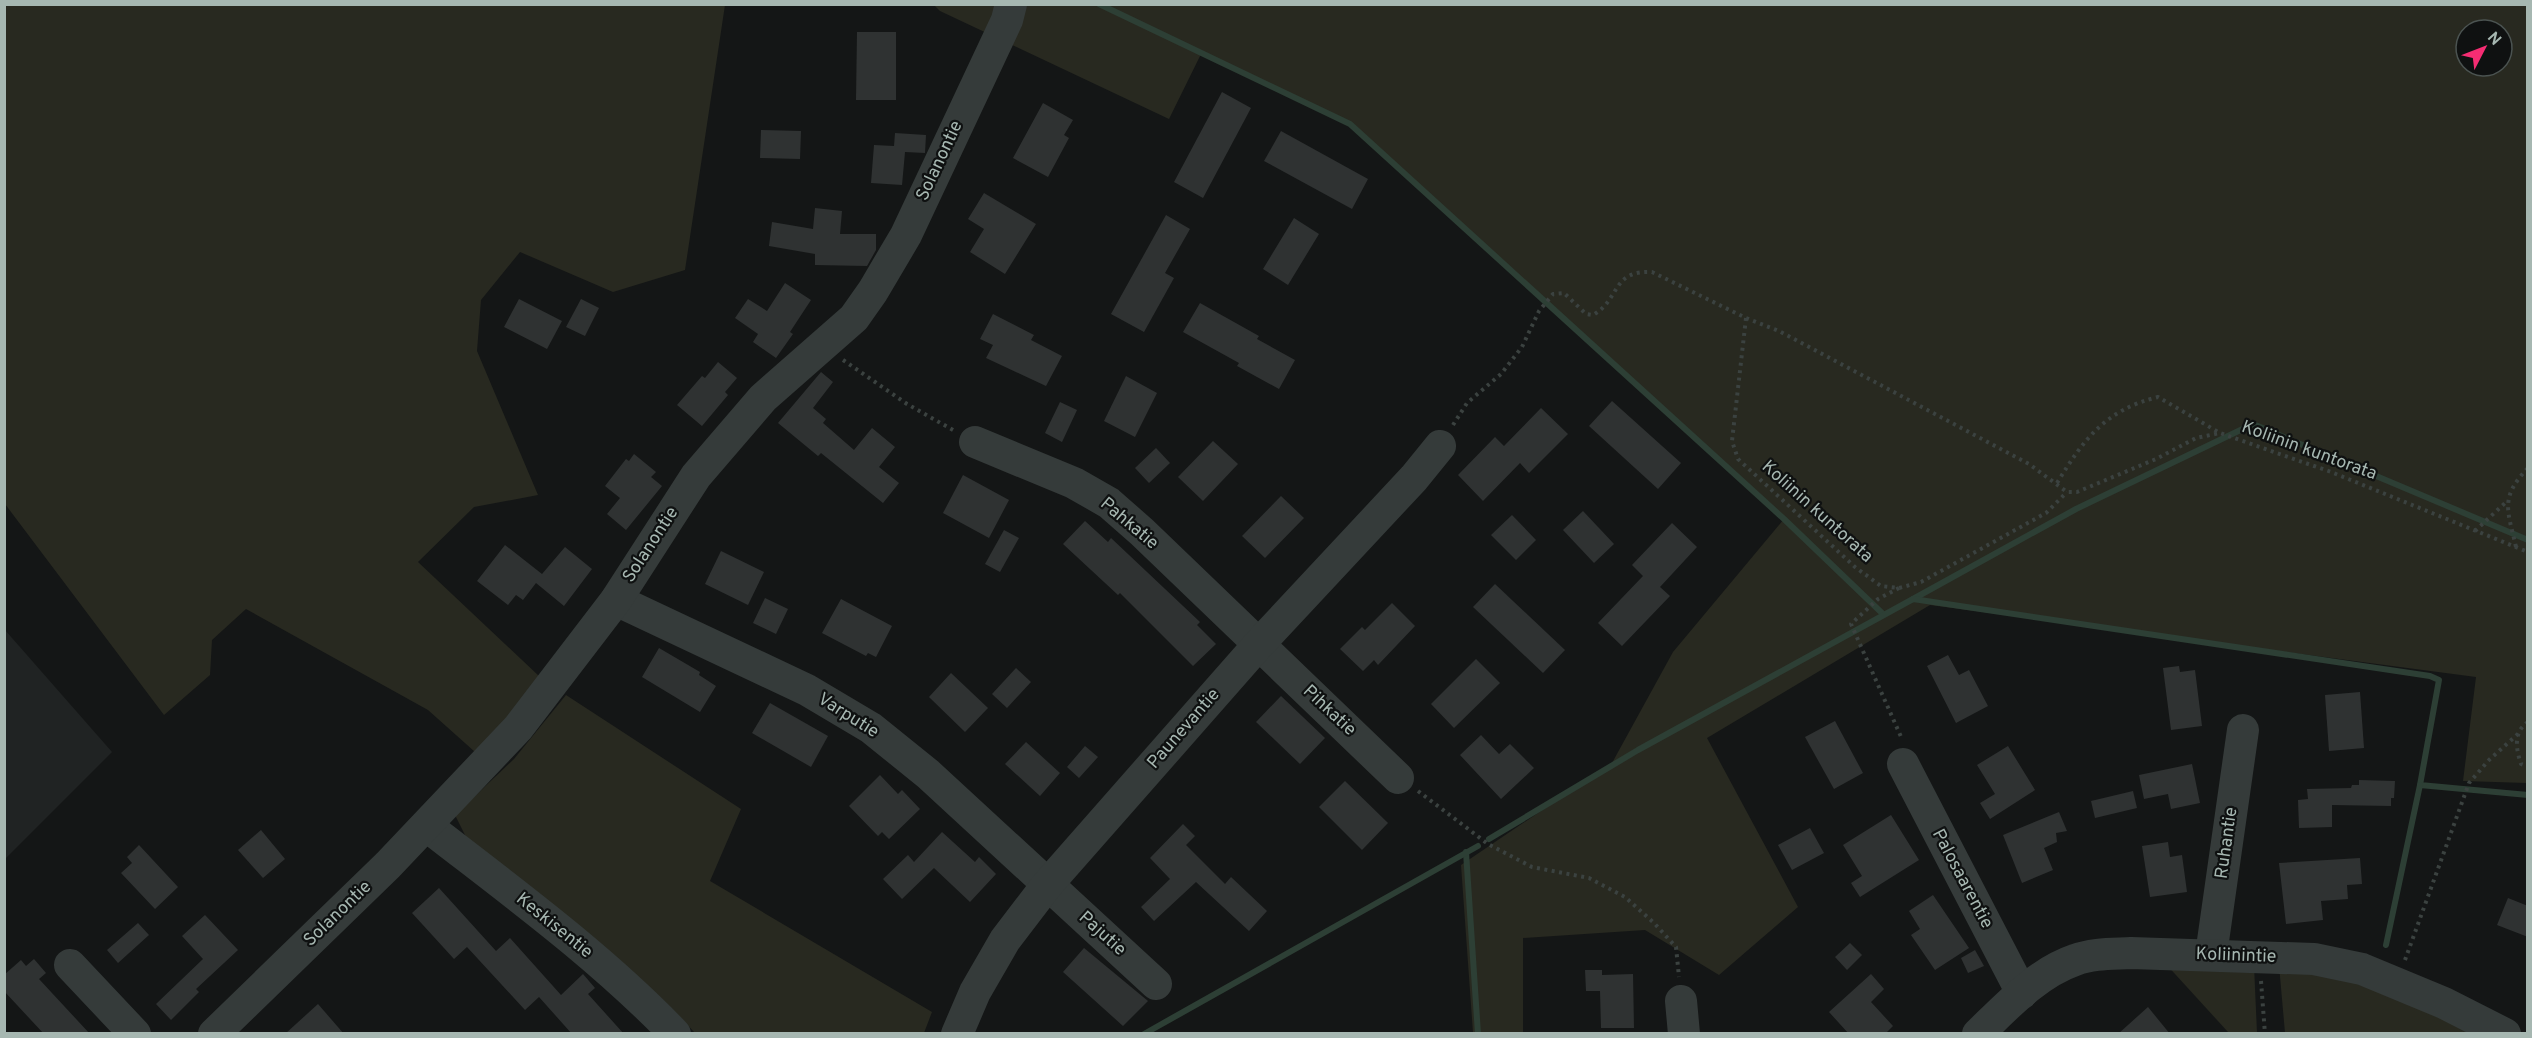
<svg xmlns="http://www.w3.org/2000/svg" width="2532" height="1038" viewBox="0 0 2532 1038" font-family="Overpass,sans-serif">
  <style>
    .built { fill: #202323 }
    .green { fill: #282920; fill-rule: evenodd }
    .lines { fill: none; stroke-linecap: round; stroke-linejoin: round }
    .stream { stroke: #2d3f35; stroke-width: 6 }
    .building { fill: #2f3232 }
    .path { stroke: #3b4240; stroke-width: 4; stroke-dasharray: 3 4.5; stroke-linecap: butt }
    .minor { stroke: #353b3a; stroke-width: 32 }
    .labels { text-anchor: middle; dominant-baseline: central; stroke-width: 4.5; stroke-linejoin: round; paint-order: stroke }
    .street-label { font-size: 18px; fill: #a6b7b1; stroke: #0f1111 }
  </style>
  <rect width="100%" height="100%" fill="#141616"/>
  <!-- built -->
  <polygon class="built" points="5,630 112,752 5,859 4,858"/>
  <!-- green -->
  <g class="green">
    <polygon points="5,5 725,5 685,270 613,292 520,252 481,300 477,351 538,495 474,507 418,562 540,677 512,715 475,752 428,710 246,609 212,640 210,675 164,715 5,504"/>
    <path d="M934 5H2527V783L2463 781 2476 677 1930 605 1707 738 1798 907 1719 975 1645 930 1523 938V1033H1473L1461 865 1612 763 1673 652 1784 519 1350 124 1202 52 1169 119 940 11ZM2466 30H2502V66H2466Z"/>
    <polygon points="566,695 741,809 710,881 932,1012 924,1033 695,1033 677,1014 467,839 455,815 514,759"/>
    <polygon points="2165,963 2254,965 2257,1033 2228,1032"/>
    <polygon points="2279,965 2355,975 2480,1033 2285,1033"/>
  </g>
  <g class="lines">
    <!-- stream -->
    <g class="stream">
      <polyline points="1099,4 1350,124 1784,519 1883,614"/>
      <polyline points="1913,599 2076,509 2253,424 2528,540"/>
      <polyline points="1489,839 1638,750 1913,599 2430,676 2439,680 2420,785 2528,795"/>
      <polyline points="1466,852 1478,1034"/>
      <polyline points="2386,945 2420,785"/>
      <polyline points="1144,1034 1478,846"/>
    </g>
  </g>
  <!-- building -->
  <g class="building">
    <polygon points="857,32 896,32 896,100 856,100"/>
    <polygon points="1222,92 1251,108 1203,198 1174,182"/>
    <polygon points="1043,103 1073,120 1064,135 1069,138 1048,177 1013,158"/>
    <polygon points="761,130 801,131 800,159 760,158"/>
    <polygon points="1281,131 1368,179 1352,209 1264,161"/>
    <polygon points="895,133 926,135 925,153 905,152 902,185 871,183 874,145 894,146"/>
    <polygon points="984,193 1036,224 1005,274 970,252 984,229 968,219"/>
    <polygon points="815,208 842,211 840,234 876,234 876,250 867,266 815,265 815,254 769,246 772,222 813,229"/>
    <polygon points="1166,215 1190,229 1165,273 1174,278 1144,332 1111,314"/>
    <polygon points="1294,218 1319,234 1288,285 1263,269"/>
    <polygon points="785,283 811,300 790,332 793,334 776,358 753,342 758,334 735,318 748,299 767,311"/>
    <polygon points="519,299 562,321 547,349 504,327"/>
    <polygon points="581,299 599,308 585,336 566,327"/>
    <polygon points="1200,303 1259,336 1257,339 1295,360 1279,389 1237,366 1239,363 1183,332"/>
    <polygon points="993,314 1034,335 1031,340 1062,356 1046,386 986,358 993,345 980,339"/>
    <polygon points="718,362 737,378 725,392 728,395 702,426 677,405 702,376 705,378"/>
    <polygon points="821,372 833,382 813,408 826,419 823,423 854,450 872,428 895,447 879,467 899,483 883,503 821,453 818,456 778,423"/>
    <polygon points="1126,376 1157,393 1135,437 1104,421"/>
    <polygon points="1612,401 1681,463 1658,489 1589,426"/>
    <polygon points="1060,402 1077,410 1062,442 1045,433"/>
    <polygon points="1541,408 1568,434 1529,473 1520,463 1483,501 1458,475 1495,437 1504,446"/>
    <polygon points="1213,441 1238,464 1203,501 1178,477"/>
    <polygon points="1156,448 1170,463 1149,483 1135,468"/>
    <polygon points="634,454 656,472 651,477 662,486 626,530 607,514 620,498 605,486 626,459 629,461"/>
    <polygon points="963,475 1009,500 989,538 943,513"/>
    <polygon points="1281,496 1304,518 1265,558 1242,536"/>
    <polygon points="1583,511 1614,544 1594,563 1563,530"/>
    <polygon points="1512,515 1536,540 1516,560 1491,535"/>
    <polygon points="1085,521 1108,542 1111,538 1200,622 1197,625 1216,644 1193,666 1120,593 1118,595 1063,544"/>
    <polygon points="1672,523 1697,547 1660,587 1670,596 1622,646 1598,623 1643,576 1632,565"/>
    <polygon points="1004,530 1019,538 1000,572 985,564"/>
    <polygon points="505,545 542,574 565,547 592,569 564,606 536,583 523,600 516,595 508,605 477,581"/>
    <polygon points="721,551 764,572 748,605 705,584"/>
    <polygon points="1495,584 1565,650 1543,673 1473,607"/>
    <polygon points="765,598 788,609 776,634 753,623"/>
    <polygon points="841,599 892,626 876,657 868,653 866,656 822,633"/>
    <polygon points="1392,603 1415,626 1378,665 1374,660 1363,671 1340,649 1362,627 1365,630"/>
    <polygon points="659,648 700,672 699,675 716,686 700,712 642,677"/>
    <polygon points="1948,655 1959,675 1969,670 1988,706 1956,723 1927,666"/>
    <polygon points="1476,659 1500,683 1454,728 1431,704"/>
    <polygon points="2179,666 2180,672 2195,670 2202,726 2171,730 2163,668"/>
    <polygon points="1016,668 1031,682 1007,708 992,694"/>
    <polygon points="951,673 988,708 965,732 929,697"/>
    <polygon points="2360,692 2364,748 2329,751 2325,695"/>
    <polygon points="1281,696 1325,738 1300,764 1256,722"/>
    <polygon points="770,703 828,736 811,767 752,733"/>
    <polygon points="1835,721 1863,773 1834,789 1805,737"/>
    <polygon points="1481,735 1499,754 1510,744 1534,768 1501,799 1460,755"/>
    <polygon points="1026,742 1060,773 1040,796 1005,764"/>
    <polygon points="1085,746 1098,757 1079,778 1067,767"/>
    <polygon points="2008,746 2035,790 1990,819 1980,803 1995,794 1977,765"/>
    <polygon points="2192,764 2200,803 2171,809 2168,794 2144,799 2139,775"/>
    <polygon points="880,775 898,794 902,790 920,809 889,839 882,832 878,836 849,806"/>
    <polygon points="2359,780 2395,781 2394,798 2391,798 2391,806 2332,805 2332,827 2299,828 2298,800 2308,799 2307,789 2351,788 2352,785 2359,785"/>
    <polygon points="1345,781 1388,823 1362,850 1319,807"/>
    <polygon points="2133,791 2137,808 2095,818 2091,801"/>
    <polygon points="2059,812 2067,831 2056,833 2057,842 2044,848 2053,870 2022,883 2003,835"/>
    <polygon points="1891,815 1919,860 1860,897 1851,883 1862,876 1843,845"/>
    <polygon points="1183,824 1195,836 1186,845 1225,884 1231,877 1267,911 1249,931 1196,882 1154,921 1141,907 1170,879 1150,858"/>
    <polygon points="1810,828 1824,853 1792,870 1778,845"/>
    <polygon points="261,830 285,859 263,878 238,850"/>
    <polygon points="942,832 975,862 979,857 996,874 970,902 934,868 902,899 883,879 908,855 914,862"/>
    <polygon points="2168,842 2170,857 2182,855 2187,892 2150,897 2142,846"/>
    <polygon points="139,845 178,887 155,909 121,873 132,863 127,857"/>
    <polygon points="2360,858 2362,884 2347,885 2348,899 2321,901 2323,920 2286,924 2279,863"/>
    <polygon points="439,888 496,951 510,938 561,995 583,974 595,988 588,994 624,1034 572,1034 539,997 525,1010 467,947 454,959 412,913"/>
    <polygon points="1933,895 1969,948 1935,970 1911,935 1920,929 1909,911"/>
    <polygon points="2508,898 2528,906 2528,937 2497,925"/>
    <polygon points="205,915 238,950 196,989 199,992 171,1020 156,1004 203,959 182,936"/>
    <polygon points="138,923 149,935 118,963 107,950"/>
    <polygon points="1850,943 1862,955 1847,970 1835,957"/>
    <polygon points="1084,948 1148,1001 1123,1026 1063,972"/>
    <polygon points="1975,950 1984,966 1968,973 1961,958"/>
    <polygon points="34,959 46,973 39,979 90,1034 44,1034 4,991 4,975 21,960 26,966"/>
    <polygon points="1585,970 1602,970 1602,975 1633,974 1634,1028 1601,1028 1600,991 1586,991"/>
    <polygon points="1871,974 1884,989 1871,1002 1893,1026 1885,1034 1849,1034 1829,1012"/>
    <polygon points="318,1004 344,1034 285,1034"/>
    <polygon points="2148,1007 2170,1034 2118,1034"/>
  </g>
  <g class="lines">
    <!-- path -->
    <g class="path">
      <polyline points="1746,318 1732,441 1738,459 1855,567 1881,586 1899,588 1921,582 2046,513 2067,492"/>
      <polyline points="843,360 907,404 953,430"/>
      <path d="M1453 425 1467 403 1501 374 1522 347 1539 311 1553 294 1564 293 1586 314 1593 315C1621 299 1611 270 1652 272L1746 318 1779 331 2029 464 2067 492H2077L2156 459 2196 438 2220 433"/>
      <path d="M2057 483C2084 439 2105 410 2158 397L2220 433 2331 472 2528 552"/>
      <polyline points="2475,531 2505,503"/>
      <path d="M2516 547C2508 511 2499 498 2528 468"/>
      <polyline points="1899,588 1878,599 1851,624 1902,739"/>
      <path d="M2528 722C2513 732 2516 749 2521 764L2528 767"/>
      <polyline points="1418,791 1488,844 1532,867 1589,878 1625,897 1654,923 1676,947 1679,977"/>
      <polyline points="2405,960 2469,783 2489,760 2519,733"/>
      <polyline points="2261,981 2265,1034"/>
    </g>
    <!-- minor -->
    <g class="minor">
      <polyline points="975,442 1074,483 1109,503 1142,532 1398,778"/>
      <polyline points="616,600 807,690 871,728 928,774 1156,984"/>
      <polyline points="1903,764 2022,993"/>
      <path d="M427 826C512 892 600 956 675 1034"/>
      <polyline points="2211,955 2243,730"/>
      <polyline points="70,965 135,1034"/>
      <polyline points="1681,1001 1684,1034"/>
      <polyline points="214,1034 388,865 518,728 616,600 696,476 763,398 854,318 873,291 906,235 1007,20 1011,4"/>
      <polyline points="957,1034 975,992 1005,940 1047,885 1259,644 1414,478 1440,446"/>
      <path d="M1978 1034C2007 1006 2037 973 2075 960 2093 953 2113 954 2131 953L2314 959 2362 969 2444 1003 2505 1034"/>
    </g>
  </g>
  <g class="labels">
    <!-- street labels -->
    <g class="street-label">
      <text transform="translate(940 161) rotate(-65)">Solanontie</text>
      <text transform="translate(2309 451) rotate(20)">Koliinin kuntorata</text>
      <text transform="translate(1817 512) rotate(42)">Koliinin kuntorata</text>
      <text transform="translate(1129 524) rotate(40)">Pahkatie</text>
      <text transform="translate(651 545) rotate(-57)">Solanontie</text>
      <text transform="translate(1329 711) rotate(43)">Pihkatie</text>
      <text transform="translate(848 716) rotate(32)">Varputie</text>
      <text transform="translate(1184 729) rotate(-49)">Paunevantie</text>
      <text transform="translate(2227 843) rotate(-82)">Ruhantie</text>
      <text transform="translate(1962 879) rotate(62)">Palosaarentie</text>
      <text transform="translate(338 914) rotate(-44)">Solanontie</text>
      <text transform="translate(554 926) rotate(39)">Keskisentie</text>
      <text transform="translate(1102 934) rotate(42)">Pajutie</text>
      <text transform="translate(2236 956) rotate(2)">Koliinintie</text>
    </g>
  </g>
  <!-- border -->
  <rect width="2532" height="1038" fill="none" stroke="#a6b7b1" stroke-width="12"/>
  <!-- north arrow -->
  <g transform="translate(2484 48) rotate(48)"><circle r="28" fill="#0f1111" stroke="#4b5351" stroke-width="1.5"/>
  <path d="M0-4.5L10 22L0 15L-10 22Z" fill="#f62d73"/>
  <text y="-9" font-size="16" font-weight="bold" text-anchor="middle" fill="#a6b7b1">N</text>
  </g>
</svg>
